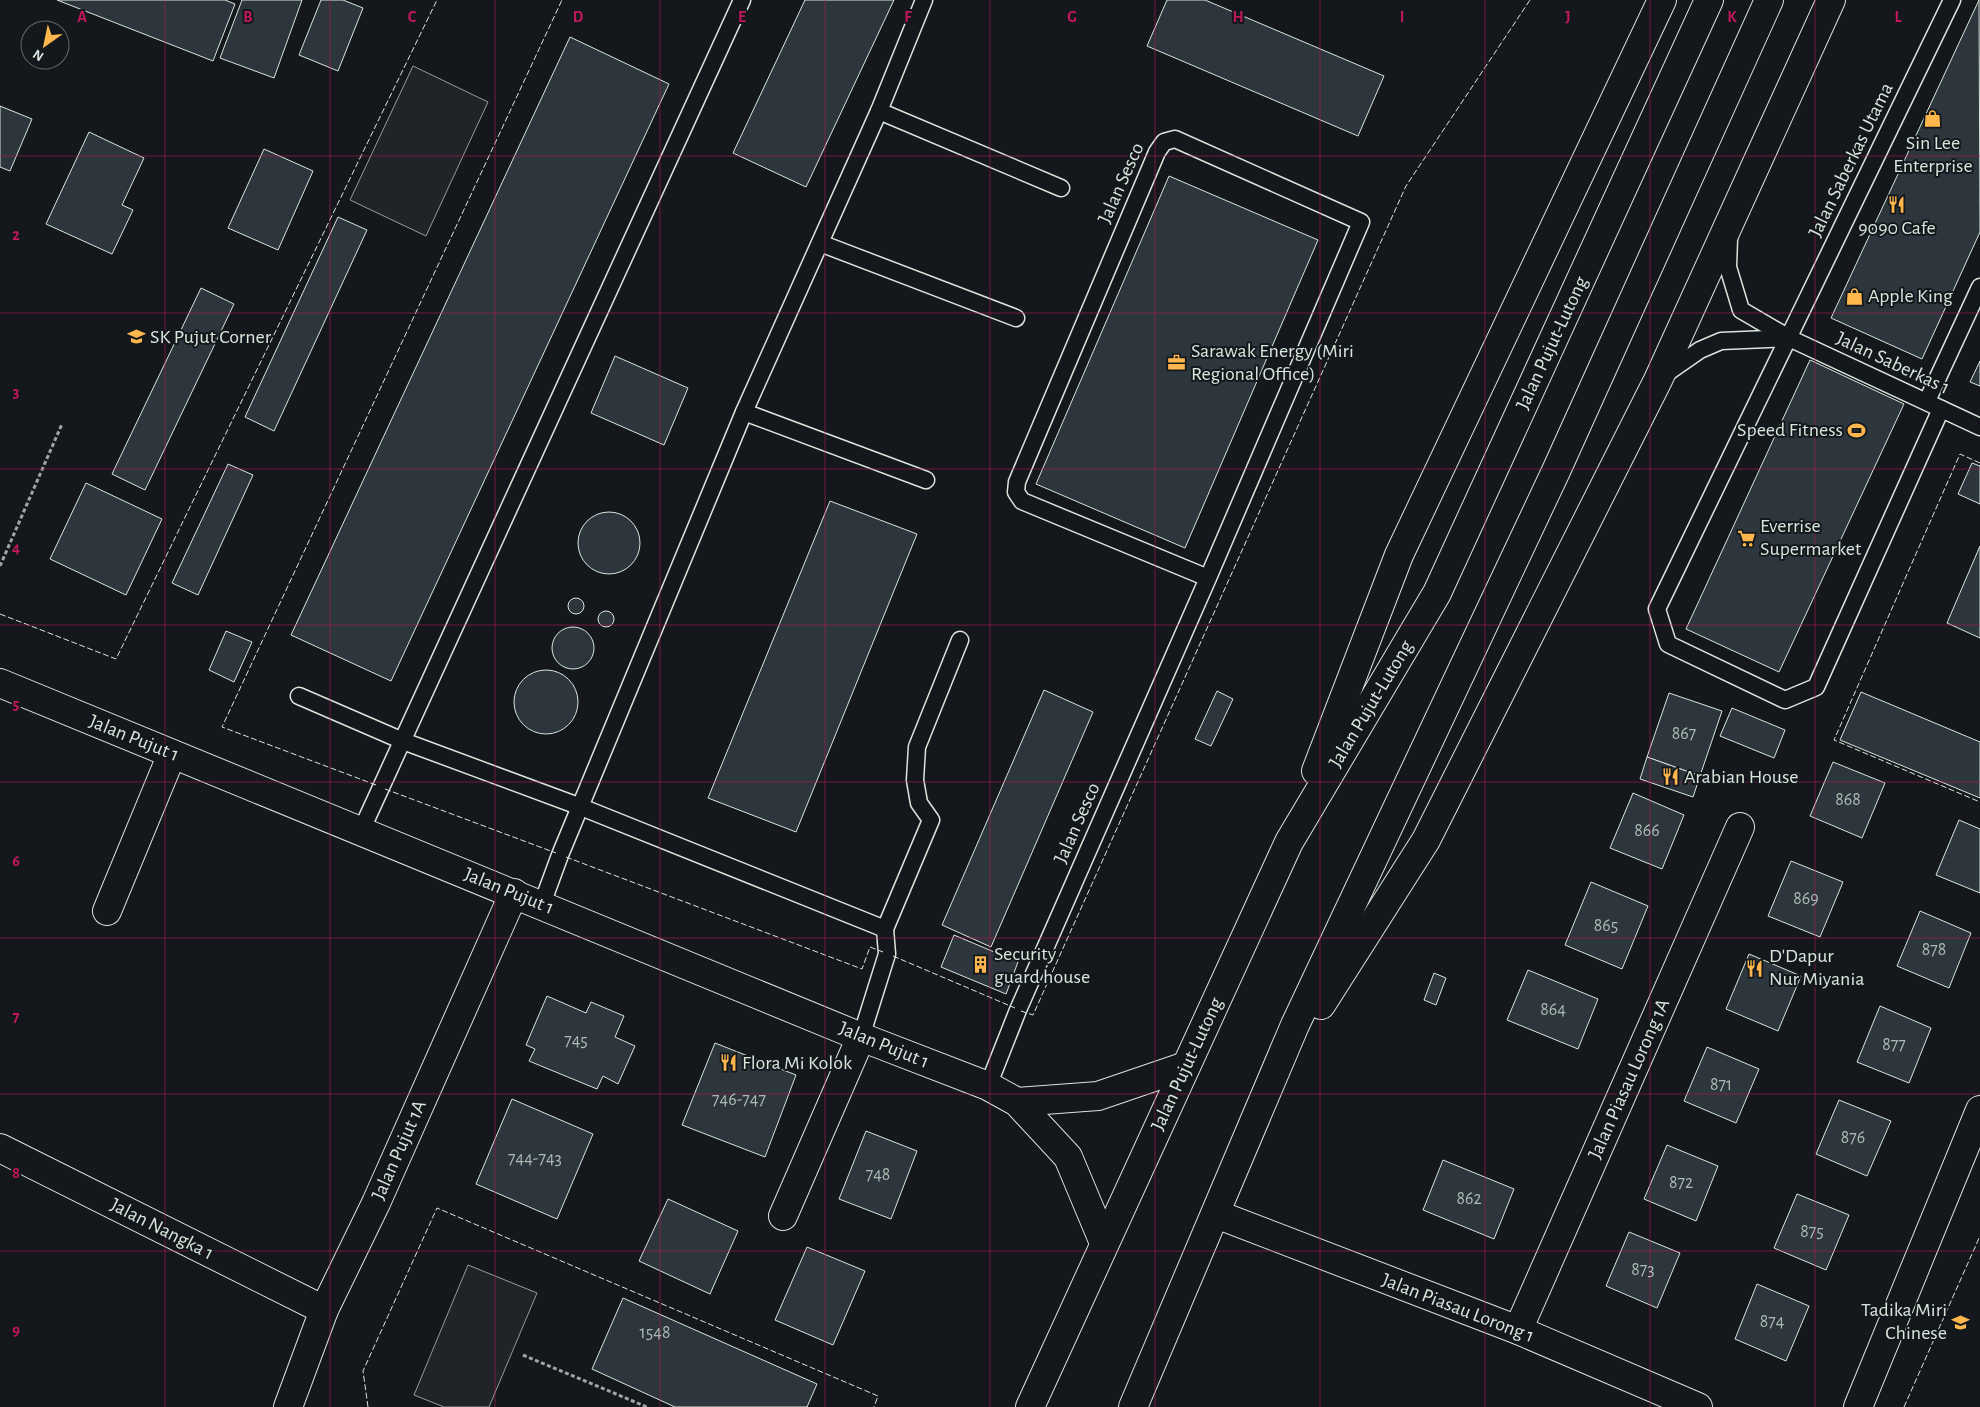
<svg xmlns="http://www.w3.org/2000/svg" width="1980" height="1407" viewBox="0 0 1980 1407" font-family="'Alegreya Sans',sans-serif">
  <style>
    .green { fill: #202428; stroke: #939e99 }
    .building { fill: #2c363c; stroke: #d8e6dc }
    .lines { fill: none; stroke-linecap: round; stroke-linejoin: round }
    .lane-casing { stroke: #d8e6dc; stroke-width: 19 }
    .street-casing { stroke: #d8e6dc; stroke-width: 30 }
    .highway-casing { stroke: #d8e6dc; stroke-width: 30 }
    .path { stroke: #9da8a2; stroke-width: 3; stroke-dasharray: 4 2.5; stroke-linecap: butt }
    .lane { stroke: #14181c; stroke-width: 16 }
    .street { stroke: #14181c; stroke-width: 28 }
    .highway { stroke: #14181c; stroke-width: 28 }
    .fence { stroke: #d8e6dc; stroke-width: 1; stroke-dasharray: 6 2.5; stroke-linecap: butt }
    .grid { fill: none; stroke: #c2185b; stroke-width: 1; stroke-opacity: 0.55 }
    .labels { text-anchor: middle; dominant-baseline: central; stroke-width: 4; stroke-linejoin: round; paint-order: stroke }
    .number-label { font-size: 18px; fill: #adbab4 }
    .poi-label { font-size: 20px; fill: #d8e6dc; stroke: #14181c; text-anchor: start }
    .street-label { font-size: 20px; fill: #d8e6dc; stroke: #14181c }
    .grid-label { font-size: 16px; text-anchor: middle; font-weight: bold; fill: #c2185b; stroke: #14181c; stroke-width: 4; stroke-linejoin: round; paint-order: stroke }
  </style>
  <rect width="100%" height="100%" fill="#14181c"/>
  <!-- green -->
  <g class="green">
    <polygon points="413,66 488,102 426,236 350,200"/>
    <polygon points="468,1265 537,1293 489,1407 444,1407 414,1395"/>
  </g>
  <!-- building -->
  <g class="building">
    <polygon points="57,0 225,0 235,4 213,61"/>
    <polygon points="242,0 302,0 274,78 220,58"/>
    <polygon points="321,0 343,0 363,8 338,71 299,55"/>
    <polygon points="805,0 894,0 806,187 733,153"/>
    <polygon points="1167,0 1205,0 1384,76 1358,136 1147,46"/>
    <polygon points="1979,0 1980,232 1922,359 1831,318"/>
    <polygon points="570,37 669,84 391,681 291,635"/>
    <polygon points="0,106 32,119 10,171 0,167"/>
    <polygon points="89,132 144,158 122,205 133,210 112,254 46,224"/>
    <polygon points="264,149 313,171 278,250 228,228"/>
    <polygon points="1169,176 1318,240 1185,548 1036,484"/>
    <polygon points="338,217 367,230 274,431 245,417"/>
    <polygon points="201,288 234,304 145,490 112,474"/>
    <polygon points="615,356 688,388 664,445 591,413"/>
    <polygon points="1810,360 1904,404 1779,672 1686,629"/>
    <polygon points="1980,361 1980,386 1970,382"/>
    <polygon points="1972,463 1980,466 1980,504 1958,494"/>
    <polygon points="228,464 253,475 198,595 172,583"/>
    <polygon points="86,483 162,519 126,595 50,559"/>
    <polygon points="830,501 917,534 796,832 708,798"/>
    <circle cx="609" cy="543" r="31"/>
    <polygon points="1980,546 1980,638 1947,623"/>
    <circle cx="576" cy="606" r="8"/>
    <circle cx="606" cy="619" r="8"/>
    <circle cx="573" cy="648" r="21"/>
    <polygon points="226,631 252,642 234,682 209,670"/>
    <circle cx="546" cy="702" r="32"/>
    <polygon points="1044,690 1093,712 991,947 942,925"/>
    <polygon points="1217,691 1233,699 1211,746 1195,739"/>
    <polygon points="1861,692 1980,742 1980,798 1840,740"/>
    <polygon points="1669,693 1722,711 1700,776 1647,757"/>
    <polygon points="1732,708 1785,730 1774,758 1720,736"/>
    <polygon points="1647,757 1700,776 1693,797 1640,779"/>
    <polygon points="1833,762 1885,783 1862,838 1810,816"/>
    <polygon points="1633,793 1684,815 1662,869 1610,848"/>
    <polygon points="1959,820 1980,829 1980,893 1936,875"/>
    <polygon points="1791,861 1843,882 1820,937 1768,916"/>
    <polygon points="1591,882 1648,906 1622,969 1565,945"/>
    <polygon points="1920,911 1971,933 1949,988 1897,966"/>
    <polygon points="954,935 1018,962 1006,994 941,967"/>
    <polygon points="1749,954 1801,976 1778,1031 1726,1009"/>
    <polygon points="1528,970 1598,999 1578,1049 1507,1020"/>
    <polygon points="1434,973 1446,978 1436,1005 1424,1000"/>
    <polygon points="547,996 586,1013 591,1002 624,1016 615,1037 635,1046 618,1084 603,1076 597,1089 529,1061 535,1049 526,1045"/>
    <polygon points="1880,1006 1931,1028 1909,1083 1857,1062"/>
    <polygon points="715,1043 796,1075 765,1157 682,1125"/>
    <polygon points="1707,1047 1759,1069 1736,1123 1684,1101"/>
    <polygon points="512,1099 593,1134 557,1219 476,1184"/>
    <polygon points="1839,1100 1891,1121 1867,1176 1816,1154"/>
    <polygon points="866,1131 917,1151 891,1219 839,1199"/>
    <polygon points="1667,1145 1718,1166 1696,1221 1644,1199"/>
    <polygon points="1443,1160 1514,1189 1494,1239 1423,1210"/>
    <polygon points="1797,1194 1849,1215 1826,1270 1774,1248"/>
    <polygon points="668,1199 738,1231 710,1294 639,1261"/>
    <polygon points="1629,1232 1680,1253 1657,1308 1606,1286"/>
    <polygon points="807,1247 865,1271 833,1345 775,1320"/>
    <polygon points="1757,1284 1809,1306 1786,1361 1735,1339"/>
    <polygon points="623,1298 817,1384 807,1407 675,1407 592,1369"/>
  </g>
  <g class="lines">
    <defs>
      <g id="lane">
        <polyline points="879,111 1061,188"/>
        <polyline points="1729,238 1728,267 1741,310 1789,338 1980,427"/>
        <polyline points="820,243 1016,318"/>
        <polyline points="1664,375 1700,350 1721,341 1789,338"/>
        <polyline points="1927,401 1980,287"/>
        <polyline points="1941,409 1816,687 1785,700 1668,644 1657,609 1952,0"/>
        <polyline points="744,412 926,480"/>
        <polyline points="299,696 403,741 581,807 885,929 931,820 919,803 915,780 917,747 960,640"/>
        <polyline points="361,831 742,0"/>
        <polyline points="542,904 560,855 744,412 879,111 924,0"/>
        <polyline points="861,1037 887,954 885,929"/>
        <polyline points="988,1086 1018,1010 1208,578 1361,222 1175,139 1164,142 1157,152 1017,482 1016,492 1022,501 1208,578"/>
      </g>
      <g id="street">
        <polyline points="0,683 861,1037 988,1086 1017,1102 1068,1157 1104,1243"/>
        <polyline points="107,911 172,754"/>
        <polyline points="1017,1102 1098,1096 1186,1066"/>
        <polyline points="0,1148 324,1310"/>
        <polyline points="1216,1214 1518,1330 1698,1407"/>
        <polyline points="783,1216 861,1037"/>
        <polyline points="1518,1330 1740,827"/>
        <polyline points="288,1407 324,1310 376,1203 514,893"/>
        <polyline points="1858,1407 1980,1110"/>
      </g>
      <g id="highway">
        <polyline points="1316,771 1399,555 1662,0"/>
        <polyline points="1321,1005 1426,840 1658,380 1831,0"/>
        <polyline points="1030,1407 1289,842 1437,593 1709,0"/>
        <polyline points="1133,1407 1295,1025 1556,471 1769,0"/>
      </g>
    </defs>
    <!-- lane casing -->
    <use href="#lane" class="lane-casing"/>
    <!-- street casing -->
    <use href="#street" class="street-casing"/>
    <!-- highway casing -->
    <use href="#highway" class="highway-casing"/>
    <!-- path -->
    <g class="path">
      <polyline points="0,566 62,424"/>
      <polyline points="523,1355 647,1407"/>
    </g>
    <!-- lane -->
    <use href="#lane" class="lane"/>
    <!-- street -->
    <use href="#street" class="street"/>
    <!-- highway -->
    <use href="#highway" class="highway"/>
    <!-- fence -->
    <g class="fence">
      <polyline points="1980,463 1960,454 1834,740 1980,802"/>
      <polyline points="0,614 116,659 437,0"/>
      <polyline points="376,785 222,727 562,0"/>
      <polyline points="385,789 556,853"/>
      <polyline points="566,857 862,969 870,947 883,952"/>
      <polyline points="893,956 1015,1008"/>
      <polyline points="1021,1011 1033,1015 1406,186 1530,0"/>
      <polyline points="368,1407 363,1371 437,1208 878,1396 874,1407"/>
      <polyline points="1904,1407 1980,1236"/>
    </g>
  </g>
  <!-- grid -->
  <path class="grid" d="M165 0V1407M330 0V1407M495 0V1407M660 0V1407M825 0V1407M990 0V1407M1155 0V1407M1320 0V1407M1485 0V1407M1650 0V1407M1815 0V1407M0 156H1980M0 313H1980M0 469H1980M0 625H1980M0 782H1980M0 938H1980M0 1094H1980M0 1251H1980"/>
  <!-- icons -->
  <defs>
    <symbol id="shop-bare" viewBox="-9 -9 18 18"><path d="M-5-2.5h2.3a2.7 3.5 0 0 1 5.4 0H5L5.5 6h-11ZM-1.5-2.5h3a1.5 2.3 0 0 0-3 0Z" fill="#ffb74d" stroke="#14181c" stroke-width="2.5" paint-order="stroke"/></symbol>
    <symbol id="restaurant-bare" viewBox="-9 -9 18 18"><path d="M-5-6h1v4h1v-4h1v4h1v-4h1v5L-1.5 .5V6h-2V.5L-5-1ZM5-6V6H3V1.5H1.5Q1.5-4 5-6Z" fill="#ffb74d" stroke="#14181c" stroke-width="2.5" paint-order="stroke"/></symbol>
    <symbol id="school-bare" viewBox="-9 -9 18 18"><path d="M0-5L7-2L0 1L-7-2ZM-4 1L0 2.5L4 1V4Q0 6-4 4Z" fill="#ffb74d" stroke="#14181c" stroke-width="2.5" paint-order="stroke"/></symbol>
    <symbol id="office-bare" viewBox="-9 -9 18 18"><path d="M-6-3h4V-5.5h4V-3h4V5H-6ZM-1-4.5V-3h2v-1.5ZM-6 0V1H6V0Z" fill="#ffb74d" stroke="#14181c" stroke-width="2.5" paint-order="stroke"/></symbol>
    <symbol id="stadium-bare" viewBox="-9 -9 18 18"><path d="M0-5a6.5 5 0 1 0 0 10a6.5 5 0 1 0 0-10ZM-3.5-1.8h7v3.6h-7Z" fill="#ffb74d" stroke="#14181c" stroke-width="2.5" paint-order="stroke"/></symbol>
    <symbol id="supermarket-bare" viewBox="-9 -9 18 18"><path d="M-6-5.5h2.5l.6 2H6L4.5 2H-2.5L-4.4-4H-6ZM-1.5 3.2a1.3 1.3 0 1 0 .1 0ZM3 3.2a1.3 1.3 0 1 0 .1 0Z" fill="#ffb74d" stroke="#14181c" stroke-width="2.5" paint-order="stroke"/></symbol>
    <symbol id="building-bare" viewBox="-9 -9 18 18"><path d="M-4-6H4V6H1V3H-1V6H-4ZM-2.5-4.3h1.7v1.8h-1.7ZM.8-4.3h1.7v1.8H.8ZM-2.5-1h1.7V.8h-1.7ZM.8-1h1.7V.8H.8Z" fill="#ffb74d" stroke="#14181c" stroke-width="2.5" paint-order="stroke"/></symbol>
  </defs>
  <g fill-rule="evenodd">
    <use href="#shop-bare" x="1920" y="106" width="25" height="25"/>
    <use href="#restaurant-bare" x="1884" y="192" width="25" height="25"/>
    <use href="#shop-bare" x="1842" y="284" width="25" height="25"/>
    <use href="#school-bare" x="124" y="324" width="25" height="25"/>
    <use href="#office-bare" x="1164" y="350" width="25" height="25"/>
    <use href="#stadium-bare" x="1844" y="418" width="25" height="25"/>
    <use href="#supermarket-bare" x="1734" y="526" width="25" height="25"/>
    <use href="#restaurant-bare" x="1658" y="764" width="25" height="25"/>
    <use href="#building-bare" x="968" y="952" width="25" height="25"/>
    <use href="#restaurant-bare" x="1742" y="956" width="25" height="25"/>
    <use href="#restaurant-bare" x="716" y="1050" width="25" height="25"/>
    <use href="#school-bare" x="1948" y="1310" width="25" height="25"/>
  </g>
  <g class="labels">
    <!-- number labels -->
    <g class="number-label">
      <text x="1684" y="734">867</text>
      <text x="1848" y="800">868</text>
      <text x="1647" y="831">866</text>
      <text x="1806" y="899">869</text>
      <text x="1606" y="926">865</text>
      <text x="1934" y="950">878</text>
      <text x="1553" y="1010">864</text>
      <text x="576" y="1041">745</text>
      <text x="1894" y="1045">877</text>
      <text x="1721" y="1085">871</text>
      <text x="739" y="1100">746-747</text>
      <text x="1853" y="1138">876</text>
      <text x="535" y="1159">744-743</text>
      <text x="878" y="1175">748</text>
      <text x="1681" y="1183">872</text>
      <text x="1469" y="1199">862</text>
      <text x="1812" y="1232">875</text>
      <text x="1643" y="1270">873</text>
      <text x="1772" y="1322">874</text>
      <text x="655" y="1333">1548</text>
    </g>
    <!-- poi labels -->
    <g class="poi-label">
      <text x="1933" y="143" text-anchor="middle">Sin Lee<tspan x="1933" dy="23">Enterprise</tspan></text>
      <text x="1897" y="228" text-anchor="middle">9090 Cafe</text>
      <text x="1868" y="296">Apple King</text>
      <text x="150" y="337">SK Pujut Corner</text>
      <text x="1191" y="351">Sarawak Energy (Miri<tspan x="1191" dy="23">Regional Office)</tspan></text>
      <text x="1843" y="430" text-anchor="end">Speed Fitness</text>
      <text x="1760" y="526">Everrise<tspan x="1760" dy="23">Supermarket</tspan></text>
      <text x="1684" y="777">Arabian House</text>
      <text x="994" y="954">Security<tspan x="994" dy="23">guard house</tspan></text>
      <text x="1769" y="956">D'Dapur<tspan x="1769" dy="23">Nur Miyania</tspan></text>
      <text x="742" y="1063">Flora Mi Kolok</text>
      <text x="1947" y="1310" text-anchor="end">Tadika Miri<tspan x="1947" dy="23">Chinese</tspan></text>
    </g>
    <!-- street labels -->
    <g class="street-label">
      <text transform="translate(1851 160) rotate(-64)">Jalan Saberkas Utama</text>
      <text transform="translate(1121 183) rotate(-66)">Jalan Sesco</text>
      <text transform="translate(1552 343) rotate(-65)">Jalan Pujut-Lutong</text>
      <text transform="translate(1893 363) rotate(25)">Jalan Saberkas 1</text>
      <text transform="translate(1371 704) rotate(-59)">Jalan Pujut-Lutong</text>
      <text transform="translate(134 738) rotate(22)">Jalan Pujut 1</text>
      <text transform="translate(1077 823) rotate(-66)">Jalan Sesco</text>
      <text transform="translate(509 891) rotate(22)">Jalan Pujut 1</text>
      <text transform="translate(884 1045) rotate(22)">Jalan Pujut 1</text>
      <text transform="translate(1187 1064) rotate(-65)">Jalan Pujut-Lutong</text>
      <text transform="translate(1629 1079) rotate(-66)">Jalan Piasau Lorong 1A</text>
      <text transform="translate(399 1150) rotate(-66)">Jalan Pujut 1A</text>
      <text transform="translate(162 1229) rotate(27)">Jalan Nangka 1</text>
      <text transform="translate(1458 1308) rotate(21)">Jalan Piasau Lorong 1</text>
    </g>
  </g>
  <g class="grid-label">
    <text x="82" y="22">A</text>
    <text x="248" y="22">B</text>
    <text x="412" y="22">C</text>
    <text x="578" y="22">D</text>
    <text x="742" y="22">E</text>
    <text x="908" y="22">F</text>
    <text x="1072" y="22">G</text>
    <text x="1238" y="22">H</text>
    <text x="1402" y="22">I</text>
    <text x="1568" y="22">J</text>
    <text x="1732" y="22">K</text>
    <text x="1898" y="22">L</text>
    <text x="16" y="240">2</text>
    <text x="16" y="397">3</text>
    <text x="16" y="553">4</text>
    <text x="16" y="709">5</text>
    <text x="16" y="866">6</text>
    <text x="16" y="1022">7</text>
    <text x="16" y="1178">8</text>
    <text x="16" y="1335">9</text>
  </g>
  <!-- north arrow -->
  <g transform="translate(45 45) rotate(213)"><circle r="24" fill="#14181c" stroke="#626a69"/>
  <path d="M0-4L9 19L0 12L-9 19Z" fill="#ffb74d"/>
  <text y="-8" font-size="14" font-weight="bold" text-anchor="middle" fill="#d8e6dc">N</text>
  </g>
</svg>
